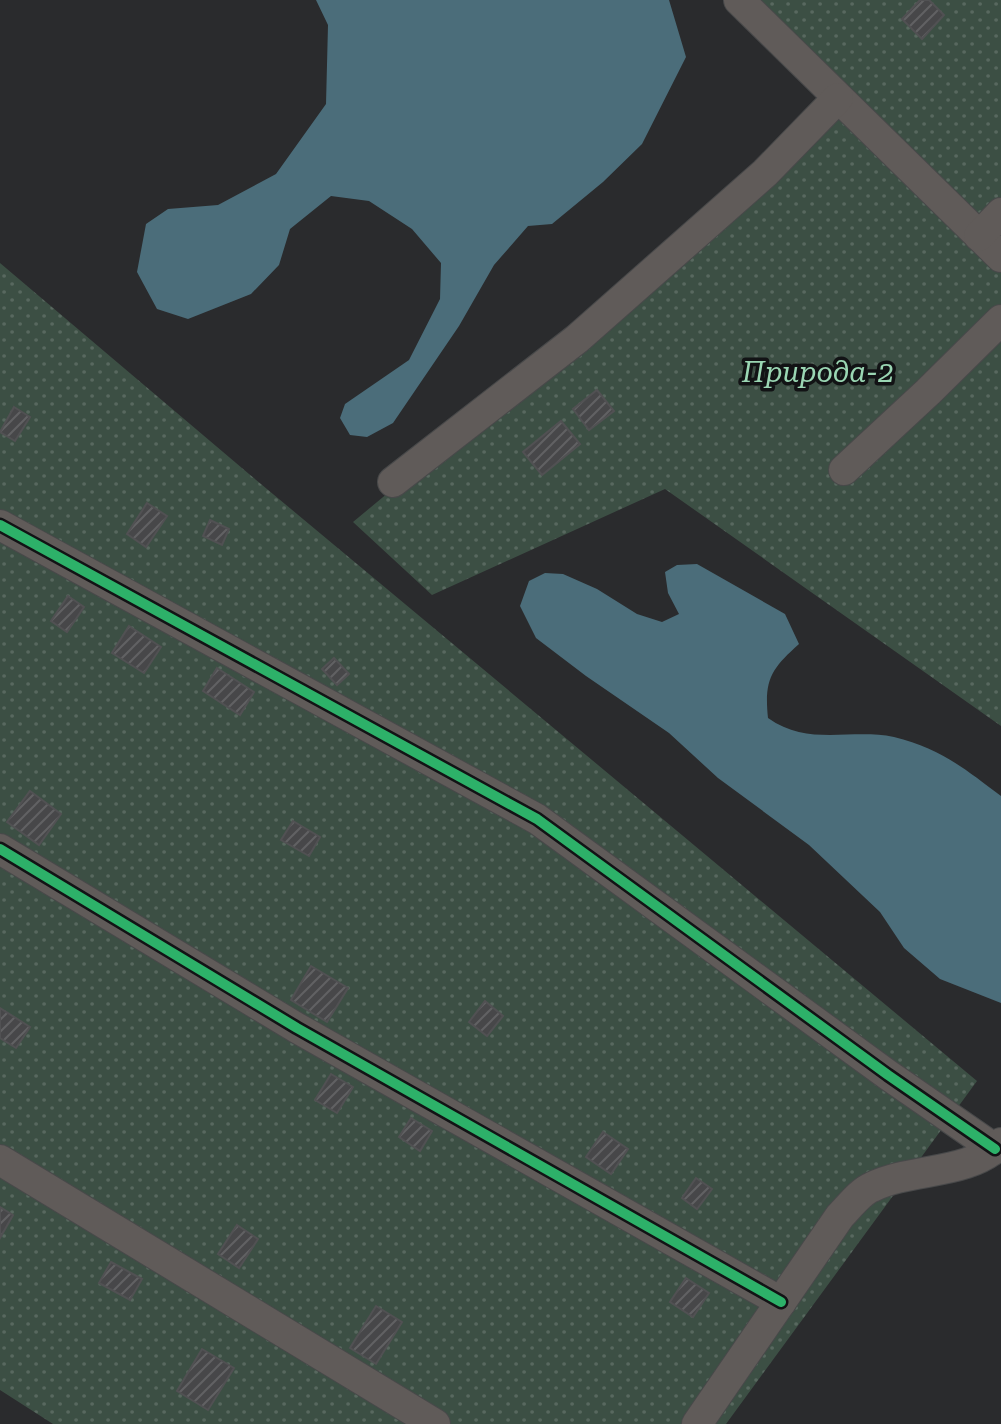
<svg xmlns="http://www.w3.org/2000/svg" width="1001" height="1424" viewBox="0 0 1001 1424" font-family="'Roboto Serif',serif">
  <style>
    .grass { fill: url(#grass-dots) }
    .water { fill: #4b6d7a }
    .building { fill: url(#building-hatch); stroke: #515153; stroke-width: 2 }
    .lines { fill: none; stroke-linecap: round; stroke-linejoin: round }
    .minor-casing { stroke: #48494a; stroke-width: 32 }
    .minor { stroke: #605b59; stroke-width: 30 }
    .cycleway-casing { stroke: #121315; stroke-width: 15 }
    .cycleway { stroke: #2db169; stroke-width: 10 }
    .labels { text-anchor: middle; dominant-baseline: central; stroke-width: 7; stroke-linejoin: round; paint-order: stroke }
    .park-label { font-size: 28px; font-style: italic; fill: #9ad6b3; stroke: #121315 }
  </style>
  <defs>
    <pattern id="grass-dots" width="8" height="8" patternUnits="userSpaceOnUse" patternTransform="scale(2)"><rect width="8" height="8" fill="#3c4f44"/><path d="M2 2h.1M6 6h.1" fill="none" stroke="#58685f" stroke-width="1.8" stroke-linecap="round"/></pattern>
    <pattern id="building-hatch" width="6" height="6" patternUnits="userSpaceOnUse" patternTransform="scale(2)"><rect width="6" height="6" fill="#474749"/><path d="M-1 1l2-2M0 6l6-6M5 7l2-2" fill="none" stroke="#616163"/></pattern>
  </defs>
  <rect width="100%" height="100%" fill="#2a2b2d"/>
  <!-- grass -->
  <g class="grass">
    <polygon points="758,0 1001,0 1001,726 665,489 432,595 353,522 860,101"/>
    <polygon points="0,263 249,474 977,1081 726,1424 53,1424 0,1390"/>
  </g>
  <!-- water -->
  <g class="water">
    <polygon points="316,0 669,0 686,57 642,144 603,182 552,224 528,226 494,265 459,326 393,423 367,437 350,435 340,418 345,404 409,360 440,299 441,263 412,229 369,201 331,196 290,229 279,265 251,294 188,319 157,309 137,272 146,224 168,209 218,205 276,174 326,104 328,25"/>
    <path d="M697 564 785 614 799 644C771 669 764 680 768 718 809 747 850 728 894 737 940 748 965 769 1001 796V1003L940 979 904 948 880 912 809 845 718 778 669 733 586 676 536 638 520 606 529 581 545 573 563 574 597 589 637 614 662 622 679 614 668 593 665 572 677 565Z"/>
  </g>
  <!-- building -->
  <g class="building">
    <polygon points="920,0 929,0 944,15 922,39 902,19"/>
    <polygon points="597,390 614,411 589,430 573,409"/>
    <polygon points="14,407 30,417 15,441 0,432"/>
    <polygon points="561,421 580,444 542,475 523,452"/>
    <polygon points="147,503 167,516 146,547 127,534"/>
    <polygon points="210,520 229,529 222,545 203,536"/>
    <polygon points="68,596 84,607 67,632 51,621"/>
    <polygon points="129,626 161,647 144,673 112,653"/>
    <polygon points="334,658 349,674 337,685 322,669"/>
    <polygon points="217,668 254,692 240,715 203,691"/>
    <polygon points="30,791 61,814 39,845 7,822"/>
    <polygon points="293,821 320,837 309,856 281,840"/>
    <polygon points="311,966 348,988 327,1022 291,1000"/>
    <polygon points="485,1001 503,1016 487,1036 469,1022"/>
    <polygon points="0,1008 30,1027 16,1048 0,1038"/>
    <polygon points="331,1074 353,1087 337,1113 315,1100"/>
    <polygon points="411,1118 432,1131 420,1151 399,1137"/>
    <polygon points="603,1132 628,1149 611,1174 586,1157"/>
    <polygon points="696,1178 712,1189 697,1209 682,1198"/>
    <polygon points="0,1207 13,1215 0,1238"/>
    <polygon points="237,1225 258,1239 239,1268 218,1254"/>
    <polygon points="111,1262 142,1279 130,1300 99,1283"/>
    <polygon points="686,1278 709,1293 693,1317 670,1302"/>
    <polygon points="376,1306 402,1322 376,1364 350,1348"/>
    <polygon points="202,1349 234,1368 208,1410 177,1391"/>
  </g>
  <g class="lines">
    <defs>
      <g id="minor">
        <polyline points="739,0 1001,257"/>
        <polyline points="979,236 1001,213"/>
        <polyline points="844,470 928,392 1001,320"/>
        <polyline points="393,482 577,339 765,173 838,98"/>
        <polyline points="0,525 537,819 888,1075 995,1149"/>
        <polyline points="0,849 297,1028 781,1302"/>
        <polyline points="0,1160 435,1424"/>
        <path d="M697 1424 840 1216C849 1207 860 1192 872 1187 913 1167 967 1176 1001 1143"/>
      </g>
    </defs>
    <!-- minor casing -->
    <use href="#minor" class="minor-casing"/>
    <!-- minor -->
    <use href="#minor" class="minor"/>
    <defs>
      <g id="cycleway">
        <polyline points="0,525 537,819 888,1075 995,1149"/>
        <polyline points="0,849 297,1028 781,1302"/>
      </g>
    </defs>
    <!-- cycleway casing -->
    <use href="#cycleway" class="cycleway-casing"/>
    <!-- cycleway -->
    <use href="#cycleway" class="cycleway"/>
  </g>
  <g class="labels">
    <!-- park labels -->
    <g class="park-label">
      <text x="818" y="372">Природа-2</text>
    </g>
  </g>
</svg>
